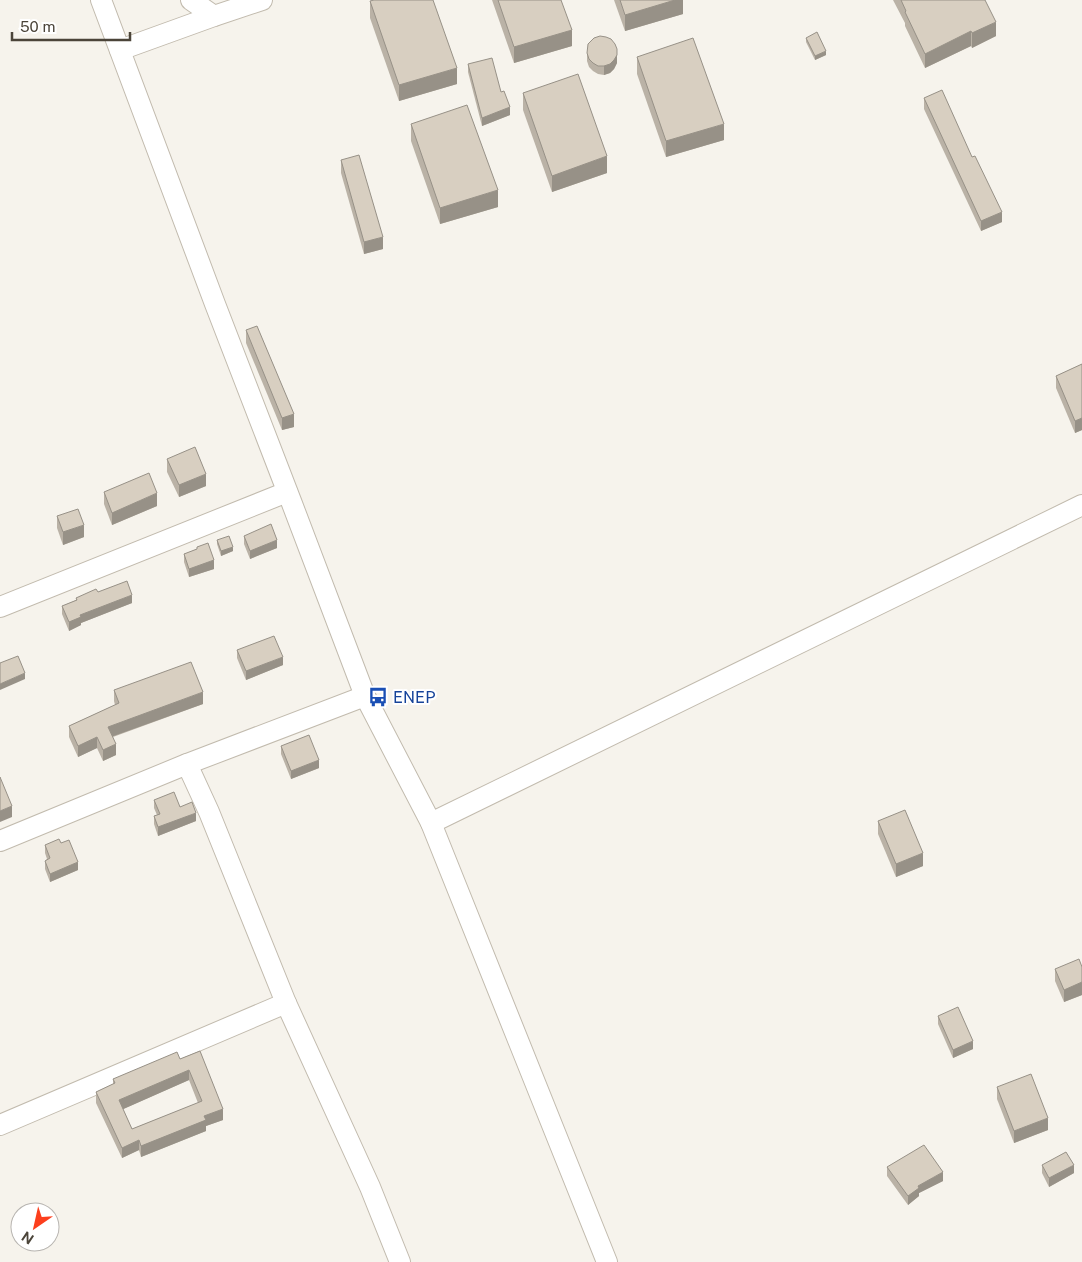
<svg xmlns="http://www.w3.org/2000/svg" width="1082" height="1262" viewBox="0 0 1082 1262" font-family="'Public Sans',sans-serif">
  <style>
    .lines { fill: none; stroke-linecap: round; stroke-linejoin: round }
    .minor-casing { stroke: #c2bbae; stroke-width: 22 }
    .minor { stroke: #fff; stroke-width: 20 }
    .wall { fill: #bab2a6; fill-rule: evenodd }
    .shaded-wall { fill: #979187 }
    .building { fill: #d8cfc1; stroke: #979187; fill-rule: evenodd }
    .labels { text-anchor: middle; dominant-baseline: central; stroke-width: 4; stroke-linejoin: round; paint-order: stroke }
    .transit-label { font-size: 16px; fill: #164399; stroke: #fff; text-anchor: start }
  </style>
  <rect width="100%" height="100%" fill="#f6f3ec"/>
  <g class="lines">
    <defs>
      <g id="minor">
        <polyline points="101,0 215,304 291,501 365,696 431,823 607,1262"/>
        <polyline points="191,0 214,16"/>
        <polyline points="120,50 214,16 262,0"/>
        <polyline points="0,607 287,492"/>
        <polyline points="187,764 209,812 286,1003 370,1187 400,1262"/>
        <polyline points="431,823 1082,505"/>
        <polyline points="0,841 187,764 365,696"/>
        <polyline points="0,1125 286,1003"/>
      </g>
    </defs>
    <!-- minor casing -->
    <use href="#minor" class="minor-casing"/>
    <!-- minor -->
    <use href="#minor" class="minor"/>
  </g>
  <!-- wall -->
  <g class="wall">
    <polygon points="492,0 561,0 572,46 514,63"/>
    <polygon points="614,0 683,0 683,14 625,31"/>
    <polygon points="893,0 985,0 996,36 972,48 971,46 925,68 905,26 905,23"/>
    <polygon points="370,1 457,84 399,101 370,18"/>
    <polygon points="806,38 826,55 815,60 806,42"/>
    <polygon points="587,53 617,63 614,69 610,73 604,75 598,74 593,71 589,67 587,61"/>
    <polygon points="637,57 724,140 666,157 637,74"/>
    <polygon points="468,64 501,92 510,115 482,126 468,72"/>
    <polygon points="523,93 607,173 552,192 523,110"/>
    <polygon points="924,98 1002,222 981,231 924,109"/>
    <polygon points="411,124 498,207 440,224 411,141"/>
    <polygon points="341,160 383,249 364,254 341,173"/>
    <polygon points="246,330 294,427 282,430 246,343"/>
    <polygon points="1082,364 1082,430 1075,433 1056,388 1056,376"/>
    <polygon points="167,459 206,486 179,497 167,472"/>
    <polygon points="104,492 157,506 112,525 104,504"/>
    <polygon points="57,516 84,537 63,545 57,528"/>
    <polygon points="244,536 277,548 250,559 244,544"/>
    <polygon points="217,540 233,551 221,556 217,544"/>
    <polygon points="197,547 214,569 189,577 184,562 184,554 197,549"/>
    <polygon points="98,592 132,603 81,623 81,625 69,631 62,614 62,606 76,600 76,598"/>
    <polygon points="237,650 283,665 246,680 237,658"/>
    <polygon points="114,690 203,704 113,737 116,755 103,761 97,748 78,757 69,737 69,726 115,705 114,701"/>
    <polygon points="281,746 319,768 291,779 281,754"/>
    <polygon points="154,800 180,807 196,821 158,836 154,824 154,816 157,815 154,808"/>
    <polygon points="878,821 923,866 896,877 878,834"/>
    <polygon points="61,843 78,870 50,882 45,869 45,861 47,859 45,853 45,845"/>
    <polygon points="1082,967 1082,995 1064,1002 1055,981 1055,969"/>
    <polygon points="938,1016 973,1049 953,1058 938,1024"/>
    <path d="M200 1051 223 1120 206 1126V1131L141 1157 139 1150 122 1158 96 1103V1092L113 1084V1079L180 1059ZM189 1080 198 1103 132 1129 123 1109Z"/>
    <polygon points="997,1087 1048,1130 1014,1143 997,1099"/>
    <polygon points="1042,1165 1074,1173 1049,1187 1042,1173"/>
    <polygon points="887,1167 943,1181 919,1193 919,1196 908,1205 887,1176"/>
  </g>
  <!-- shaded-wall -->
  <g class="shaded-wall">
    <polygon points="675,0 683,0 683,14 625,31 625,15"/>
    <polygon points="996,22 996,36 972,48 972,33"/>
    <polygon points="572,30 572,46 514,63 514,47"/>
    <polygon points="971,31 971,46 925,68 925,54"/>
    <polygon points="617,49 617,63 614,69 610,73 604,75 604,66"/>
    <polygon points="826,51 826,55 815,60 815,56"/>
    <polygon points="457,68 457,84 399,101 399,85"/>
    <polygon points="510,107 510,115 482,126 482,118"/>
    <polygon points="724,124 724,140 666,157 666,141"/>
    <polygon points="607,156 607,173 552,192 552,176"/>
    <polygon points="498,190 498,207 440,224 440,208"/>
    <polygon points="1002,212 1002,222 981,231 981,221"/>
    <polygon points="383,237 383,249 364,254 364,242"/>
    <polygon points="294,414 294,427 282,430 282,418"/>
    <polygon points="1082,418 1082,430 1075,433 1075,421"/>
    <polygon points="206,474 206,486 179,497 179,485"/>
    <polygon points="157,493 157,506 112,525 112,513"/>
    <polygon points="84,525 84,537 63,545 63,532"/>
    <polygon points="277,540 277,548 250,559 250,551"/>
    <polygon points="233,547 233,551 221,556 221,551"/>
    <polygon points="214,560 214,569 189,577 189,569"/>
    <polygon points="132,595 132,603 81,623 81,625 69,631 69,622 80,615"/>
    <polygon points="283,657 283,665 246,680 246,671"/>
    <polygon points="25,673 25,679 0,690 0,684"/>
    <polygon points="203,692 203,704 108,738 108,727"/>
    <polygon points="97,737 97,748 78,757 78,746"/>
    <polygon points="116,744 116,755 103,761 103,750"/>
    <polygon points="319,760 319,768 291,779 291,771"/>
    <polygon points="12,806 12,817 0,822 0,811"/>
    <polygon points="196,813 196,821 158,836 158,827"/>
    <polygon points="923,853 923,866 896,877 896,864"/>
    <polygon points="78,862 78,870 50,882 50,874"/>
    <polygon points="1082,982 1082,995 1064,1002 1064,990"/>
    <polygon points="973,1041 973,1049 953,1058 953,1050"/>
    <polygon points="189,1070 189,1080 119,1111 119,1100"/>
    <polygon points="223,1109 223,1120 206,1126 206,1131 141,1157 141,1146 204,1116"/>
    <polygon points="1048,1118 1048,1130 1014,1143 1014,1131"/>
    <polygon points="139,1140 139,1150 122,1158 122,1148"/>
    <polygon points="1074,1165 1074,1173 1049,1187 1049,1178"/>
    <polygon points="943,1172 943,1181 919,1193 919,1196 908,1205 908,1196 918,1186"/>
  </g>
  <!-- building -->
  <g class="building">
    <polygon points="374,0 433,0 457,68 399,85 370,1"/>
    <polygon points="498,0 561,0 572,30 514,47"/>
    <polygon points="620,0 675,0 625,15"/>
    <polygon points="901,0 985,0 996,22 972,33 971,31 925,54 905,12 906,11"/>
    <polygon points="817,32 826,51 815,56 806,38"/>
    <polygon points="600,36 606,37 611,39 615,44 617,49 617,55 614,60 610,64 604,66 598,66 593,63 589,59 587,53 588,44 594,38"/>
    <polygon points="693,38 724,124 666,141 637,57"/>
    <polygon points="492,58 501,92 504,91 510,107 482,118 468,64"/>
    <polygon points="578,74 607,156 552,176 523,93"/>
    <polygon points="942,90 972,157 975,156 1002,212 981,221 924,98"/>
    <polygon points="467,105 498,190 440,208 411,124"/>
    <polygon points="359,155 383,237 364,242 341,160"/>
    <polygon points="257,326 294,414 282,418 246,330"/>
    <polygon points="1082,364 1082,418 1075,421 1056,376"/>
    <polygon points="195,447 206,474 179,485 167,459"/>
    <polygon points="149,473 157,493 112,513 104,492"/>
    <polygon points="78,509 84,525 63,532 57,516"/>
    <polygon points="271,524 277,540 250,551 244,536"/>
    <polygon points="229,536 233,547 221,551 217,540"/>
    <polygon points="208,543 214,560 189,569 184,554 197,549 197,547"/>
    <polygon points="127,581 132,595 80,615 81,617 69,622 62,606 77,600 76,598 96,589 98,592"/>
    <polygon points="274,636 283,657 246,671 237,650"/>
    <polygon points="18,656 25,673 0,684 0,663"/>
    <polygon points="191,662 203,692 108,727 116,744 103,750 97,737 78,746 69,726 119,703 114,690"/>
    <polygon points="309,735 319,760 291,771 281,746"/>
    <polygon points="0,777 12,806 0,811"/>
    <polygon points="174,792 180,807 192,802 196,813 158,827 154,816 160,814 154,800"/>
    <polygon points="905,810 923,853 896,864 878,821"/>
    <polygon points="59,839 61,843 69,840 78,862 50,874 45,861 50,858 45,845"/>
    <polygon points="1079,959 1082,967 1082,982 1064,990 1055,969"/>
    <polygon points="958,1007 973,1041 953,1050 938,1016"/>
    <path d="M200 1051 223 1109 204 1116 206 1120 141 1146 139 1140 122 1148 96 1092 115 1083 113 1079 177 1052 180 1059ZM189 1070 202 1101 132 1129 119 1100Z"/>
    <polygon points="1031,1074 1048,1118 1014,1131 997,1087"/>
    <polygon points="924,1145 943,1172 918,1186 919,1188 908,1196 887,1167"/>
    <polygon points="1066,1152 1074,1165 1049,1178 1042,1165"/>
  </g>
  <!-- icons -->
  <defs>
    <symbol id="bus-bare" viewBox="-9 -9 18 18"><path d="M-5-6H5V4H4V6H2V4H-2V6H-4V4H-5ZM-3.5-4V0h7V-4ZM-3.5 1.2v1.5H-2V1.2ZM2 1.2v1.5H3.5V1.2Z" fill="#1a4fb4" stroke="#fff" stroke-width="2.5" paint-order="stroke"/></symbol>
  </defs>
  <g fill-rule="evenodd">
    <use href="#bus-bare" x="364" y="683" width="28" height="28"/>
  </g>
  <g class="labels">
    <!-- transit labels -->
    <g class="transit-label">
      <text x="393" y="697">ENEP</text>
    </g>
  </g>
  <!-- north arrow -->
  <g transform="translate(35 1227) rotate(214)"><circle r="24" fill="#ffffff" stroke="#b7b4b0"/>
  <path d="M0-4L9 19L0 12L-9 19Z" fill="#fc3f1d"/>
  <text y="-8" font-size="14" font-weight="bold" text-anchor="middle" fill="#4b4439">N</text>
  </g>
  <!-- scale -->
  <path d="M12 32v8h118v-8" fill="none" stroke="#4b4439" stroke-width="2.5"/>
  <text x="20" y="32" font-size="15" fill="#4b4439" stroke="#ffffff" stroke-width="4" paint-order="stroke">50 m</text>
</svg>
